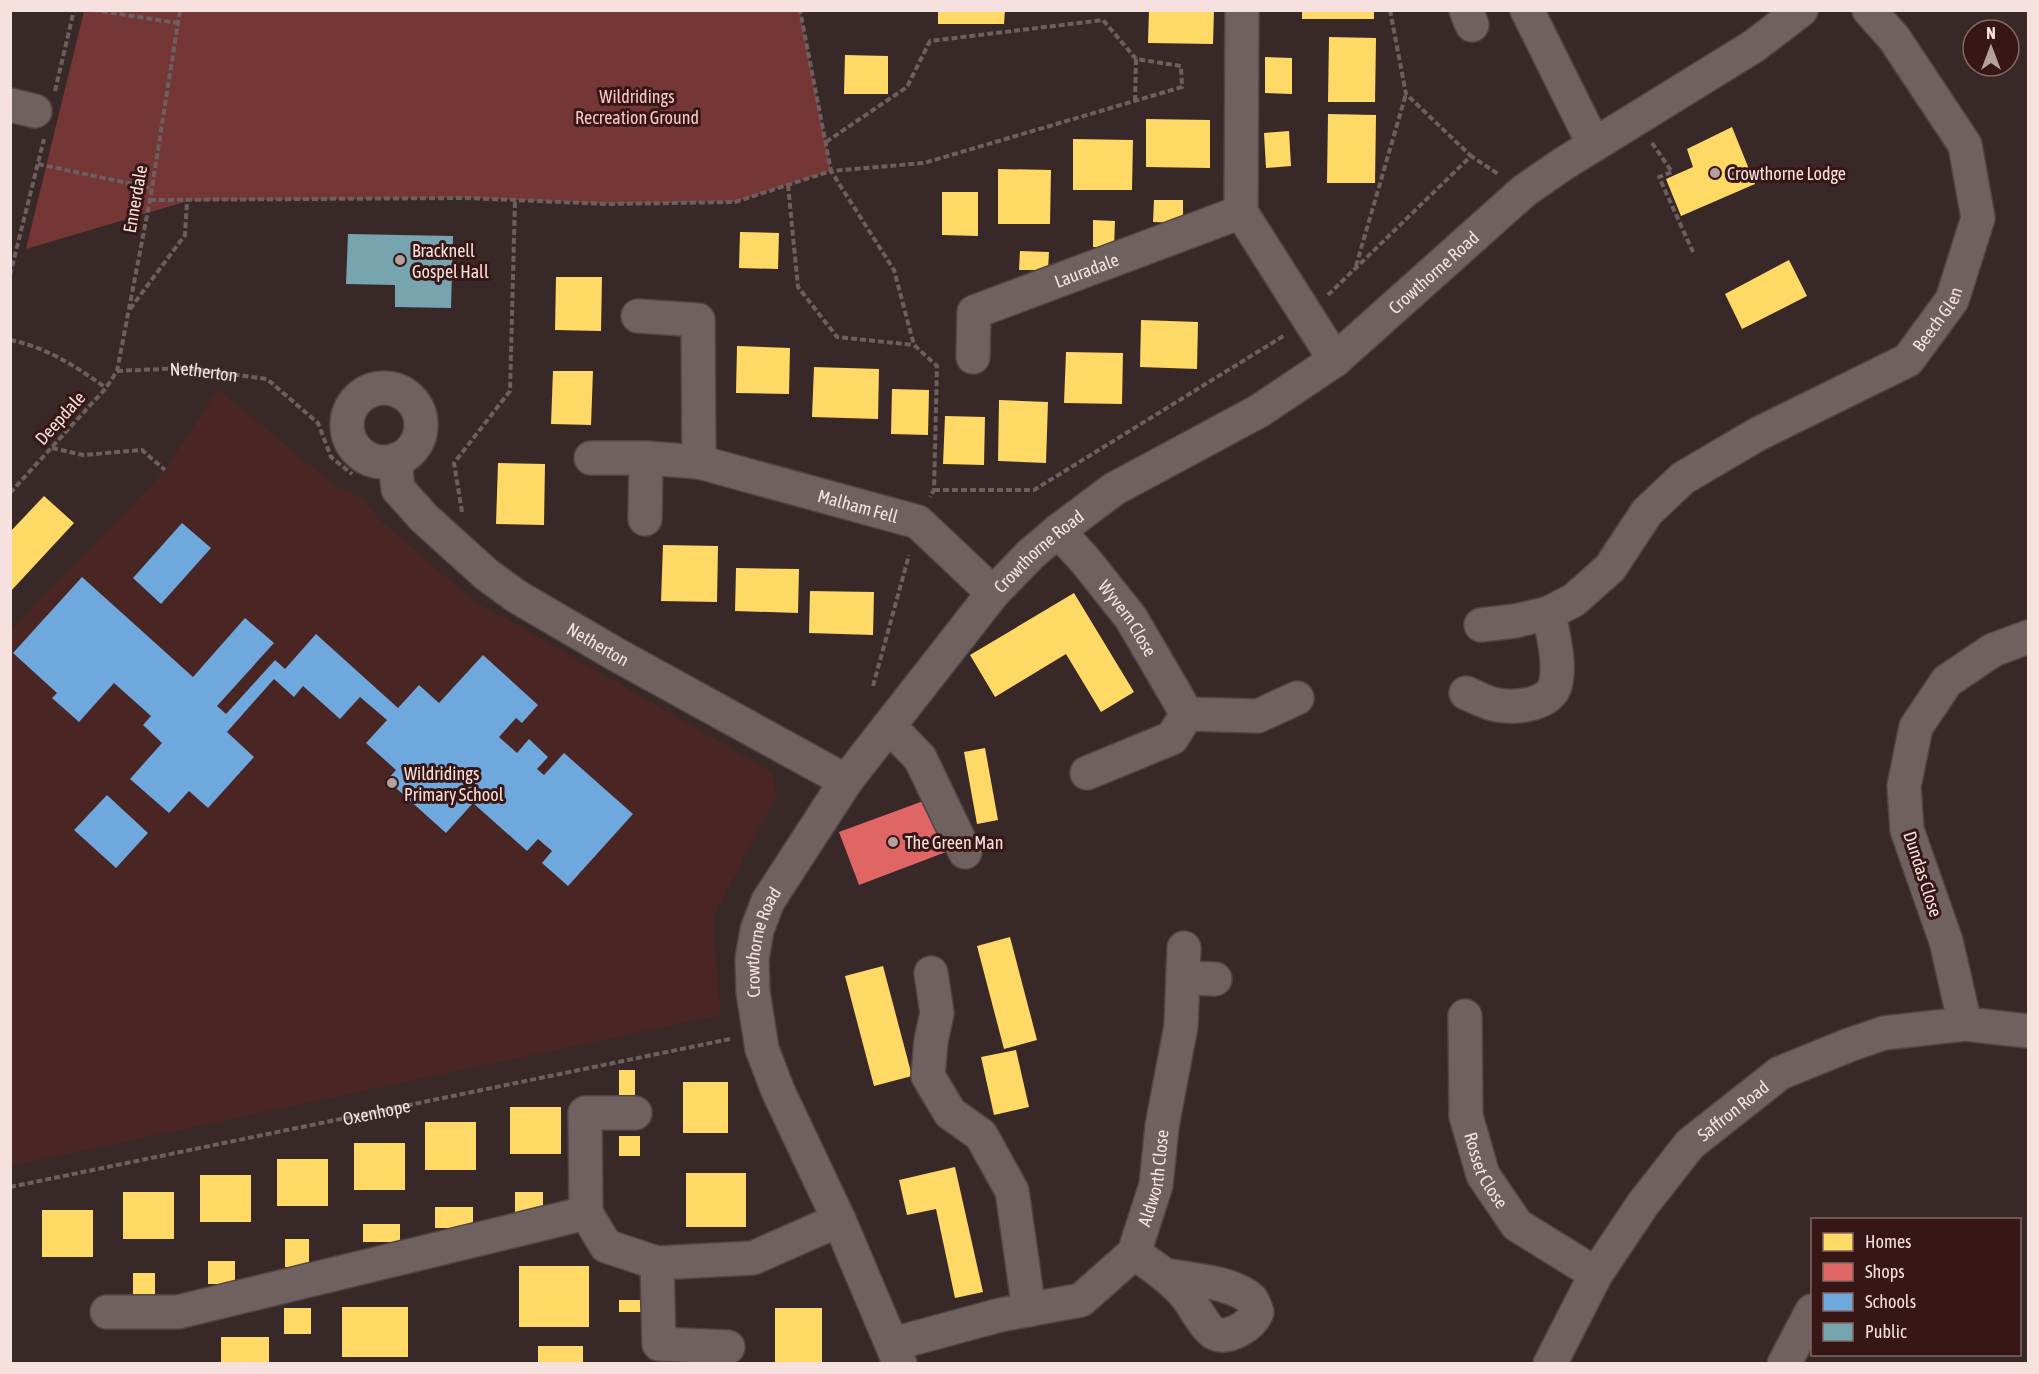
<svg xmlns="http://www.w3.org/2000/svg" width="2039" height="1374" viewBox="0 0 2039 1374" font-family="'Asap Condensed',sans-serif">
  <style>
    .built { fill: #492524 }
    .green { fill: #753636 }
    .homes { fill: #ffd966 }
    .shops { fill: #e06666 }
    .schools { fill: #6fa8dc }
    .public { fill: #76a5af }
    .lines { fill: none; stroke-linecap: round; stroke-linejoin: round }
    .minor-casing { stroke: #534343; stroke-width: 36 }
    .path { stroke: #6c5f5f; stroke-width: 4; stroke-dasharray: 6 3; stroke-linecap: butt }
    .minor { stroke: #6f6160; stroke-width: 33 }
    .poi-dot { fill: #b4a09f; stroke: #361716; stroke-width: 2 }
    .labels { text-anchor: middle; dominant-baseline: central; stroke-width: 6; stroke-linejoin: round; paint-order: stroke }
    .park-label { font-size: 18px; fill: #fcc7c4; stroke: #361716 }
    .poi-label { font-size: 18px; fill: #f7e1df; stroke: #361716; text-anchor: start }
    .street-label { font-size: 18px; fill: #f7e1df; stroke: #361716 }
  </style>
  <rect width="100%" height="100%" fill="#392828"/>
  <!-- built -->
  <polygon class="built" points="218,389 337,487 363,498 380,520 470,598 771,771 777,795 713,918 721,1015 11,1166 10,631 165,470"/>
  <!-- green -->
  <polygon class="green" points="84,11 800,11 831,171 735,202 608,204 466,198 188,201 26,249"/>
  <!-- homes -->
  <g class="homes">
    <polygon points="938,10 1005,10 1004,24 938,24"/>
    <polygon points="1149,10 1214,10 1213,44 1148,43"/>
    <rect x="1302" y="10" width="72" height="9"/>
    <polygon points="1329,37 1376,38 1375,102 1328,102"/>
    <polygon points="845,55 888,56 888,94 844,94"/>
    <polygon points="1265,57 1292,58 1292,94 1265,93"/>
    <polygon points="1328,114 1376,115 1375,183 1327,183"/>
    <polygon points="1146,119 1210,120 1210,168 1146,167"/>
    <polygon points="1732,127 1755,184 1681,216 1666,179 1693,167 1687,149"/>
    <polygon points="1289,131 1291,166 1266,168 1264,133"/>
    <polygon points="1073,139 1133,140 1132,190 1073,190"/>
    <polygon points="998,169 1051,170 1050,224 998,224"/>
    <polygon points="942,192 978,192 978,236 942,235"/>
    <polygon points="1154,200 1183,200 1183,223 1153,222"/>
    <polygon points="1093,220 1115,221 1114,248 1093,247"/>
    <polygon points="740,232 779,233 778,269 739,268"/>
    <polygon points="1020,251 1049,252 1048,270 1019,270"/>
    <polygon points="1789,260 1807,296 1742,329 1725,294"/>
    <polygon points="556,277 602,277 601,331 555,330"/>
    <polygon points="1141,320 1198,322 1197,369 1140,367"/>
    <polygon points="737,346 790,348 789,394 736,393"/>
    <polygon points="1066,352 1123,353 1122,404 1064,403"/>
    <polygon points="814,367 879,369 878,419 812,417"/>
    <polygon points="553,371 593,371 591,425 551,424"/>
    <polygon points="892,389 929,390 928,435 891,434"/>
    <polygon points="999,400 1048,402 1046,463 998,461"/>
    <polygon points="945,416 985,417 984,465 943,464"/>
    <polygon points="498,463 545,464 544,525 496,524"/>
    <polygon points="44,496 74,523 10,592 10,532"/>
    <polygon points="663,545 718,546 717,602 661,601"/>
    <polygon points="736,568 799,569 798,613 735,611"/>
    <polygon points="810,591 874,592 873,635 809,633"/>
    <polygon points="1074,593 1134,692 1101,712 1066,654 995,697 970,655"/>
    <polygon points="985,748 998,820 977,824 964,752"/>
    <polygon points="1010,937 1037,1040 1004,1049 977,946"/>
    <polygon points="883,966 912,1076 874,1086 845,976"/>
    <polygon points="1016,1050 1029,1107 994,1115 981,1057"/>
    <rect x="619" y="1070" width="16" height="32"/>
    <rect x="683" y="1082" width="45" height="51"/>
    <rect x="510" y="1107" width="51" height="47"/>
    <rect x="425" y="1122" width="51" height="48"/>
    <rect x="619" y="1136" width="21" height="20"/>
    <rect x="354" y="1143" width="51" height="47"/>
    <rect x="277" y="1159" width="51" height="47"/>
    <polygon points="955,1167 983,1292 955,1298 936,1209 907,1215 899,1180"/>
    <rect x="686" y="1173" width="60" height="54"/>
    <rect x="200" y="1175" width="51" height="47"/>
    <rect x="123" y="1192" width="51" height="47"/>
    <rect x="515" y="1192" width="28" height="21"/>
    <rect x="435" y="1207" width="38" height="21"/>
    <rect x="42" y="1210" width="51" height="47"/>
    <rect x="363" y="1224" width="37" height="18"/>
    <rect x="285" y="1239" width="24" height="28"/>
    <rect x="208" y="1261" width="27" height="23"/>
    <rect x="519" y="1266" width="70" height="61"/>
    <rect x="133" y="1273" width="22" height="26"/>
    <rect x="619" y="1300" width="25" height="12"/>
    <rect x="342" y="1307" width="66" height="50"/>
    <rect x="284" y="1308" width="27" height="26"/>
    <rect x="775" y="1308" width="47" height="56"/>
    <rect x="221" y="1337" width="48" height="27"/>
    <rect x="538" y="1346" width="45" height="18"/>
  </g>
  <!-- shops -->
  <polygon class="shops" points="926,800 946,852 859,885 839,832"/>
  <!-- schools -->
  <g class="schools">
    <polygon points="182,523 211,548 161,604 133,578"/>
    <polygon points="82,577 193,677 245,618 274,643 217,706 226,714 275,660 285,669 316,634 398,708 419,685 439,703 483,655 538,705 522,723 516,718 499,737 517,753 529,739 548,757 537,769 544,775 564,753 633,814 568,886 542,863 552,851 538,839 527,851 473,803 446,833 387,780 396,770 366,743 387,720 360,697 340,719 303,686 294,697 274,679 227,732 254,757 208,808 189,791 169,813 130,779 162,743 143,725 151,716 114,683 79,722 52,698 57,693 13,653"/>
    <polygon points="107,795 148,833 116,868 74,830"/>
  </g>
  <!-- public -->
  <polygon class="public" points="348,234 453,236 451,308 395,307 395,285 346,284"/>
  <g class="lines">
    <defs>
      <g id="minor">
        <polyline points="1242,10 1241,212 1335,360"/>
        <polyline points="1466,10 1472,25"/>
        <polyline points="1527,10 1594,145"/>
        <polyline points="10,105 35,111"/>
        <polyline points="638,316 698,320 699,462"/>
        <path id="s3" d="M973 357 974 312 1241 212"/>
        <circle cx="384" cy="425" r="37"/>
        <path id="s4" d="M591 458H646L699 462 918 522 993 593"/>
        <path id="s5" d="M395 460 398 489 424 518 486 574 516 596 617 655 846 781"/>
        <polyline points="645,519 646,458"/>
        <path id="s6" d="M1058 531 1084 559 1131 618 1187 714"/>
        <path id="s7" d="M1481 625 1515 621 1549 613 1574 600 1610 568 1647 512 1683 478 1758 434 1908 360 1952 300 1978 218 1965 145 1894 38 1869 10"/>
        <path d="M1466 693C1476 697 1486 703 1497 705 1515 708 1552 706 1556 682 1560 660 1553 636 1549 613"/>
        <polyline points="1187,714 1258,716 1297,698"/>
        <polyline points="889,726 920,758 965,852"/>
        <polyline points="1087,773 1172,738 1187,714"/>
        <polyline points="931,973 937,1013 931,1041 928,1076 950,1113 981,1135 1012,1191 1029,1310"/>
        <polyline points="1183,978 1215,979"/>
        <path id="s8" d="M1465 1016 1466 1116 1483 1175 1517 1225 1596 1274"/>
        <polyline points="1965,1024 1946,941 1907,830 1904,786 1916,727 1947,681 1993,650 2028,637"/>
        <polyline points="586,1213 585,1113 635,1113"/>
        <path d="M1134 1253C1152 1266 1173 1279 1187 1297 1194 1306 1206 1330 1216 1334 1230 1339 1252 1325 1257 1312 1255 1308 1254 1302 1251 1299 1233 1282 1188 1279 1165 1275"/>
        <polyline points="657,1263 659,1344 728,1347"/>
        <polyline points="107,1312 178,1312 586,1213 606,1246 657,1263 753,1258 839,1220"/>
        <path id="s9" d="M893 1344 1000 1315 1081 1300 1134 1253 1156 1185 1162 1126 1181 1026 1184 948"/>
        <path id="s10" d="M900 1364 839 1220 778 1091 762 1049 753 992 752 959 757 930 768 901 846 781 993 593 1032 553 1058 531 1114 489 1259 411 1335 360 1524 191 1563 164 1754 46 1801 10"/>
        <path id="s11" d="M1550 1364 1596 1274 1643 1204 1690 1144 1780 1073 1849 1045 1884 1033 1965 1024 2028 1031"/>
        <polyline points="1784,1364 1812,1311"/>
      </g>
    </defs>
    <!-- minor casing -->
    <use href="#minor" class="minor-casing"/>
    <!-- path -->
    <g class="path">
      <polyline points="93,10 178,23"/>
      <polyline points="1390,10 1406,94 1471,156"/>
      <polyline points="55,91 74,10"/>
      <polyline points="1135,101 1136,59"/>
      <polyline points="826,142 907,87 930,41 1103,20 1136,59 1181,66 1182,87 924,163 831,171 894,270 914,345 937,366 934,490 930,497"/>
      <polyline points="1652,143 1672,172 1659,177 1693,252"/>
      <polyline points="38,164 151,188"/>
      <polyline points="788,185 798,287 837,337 914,345"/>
      <polyline points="150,200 466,198 608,204 735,202 831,171 800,10"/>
      <polyline points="1356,266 1406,94"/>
      <polyline points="10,275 44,139"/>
      <polyline points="1328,295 1471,156 1498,174"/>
      <polyline points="130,309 185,235 187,201"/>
      <path d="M10 340C46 347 77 367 106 388"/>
      <path id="s1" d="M117 371 185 368 267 379 318 423 331 457 352 474"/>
      <polyline points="52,448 83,455 142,450 165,470"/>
      <polyline points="934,490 1034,490 1285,335"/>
      <polyline points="10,493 106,388 117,371 150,200 180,10"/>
      <polyline points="462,512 454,463 510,391 515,200"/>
      <polyline points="873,686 909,555"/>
      <path id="s2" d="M10 1187 730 1039"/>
    </g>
    <!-- minor -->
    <use href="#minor" class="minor"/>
  </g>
  <!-- markers -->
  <g class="poi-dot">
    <circle cx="1715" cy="173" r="6"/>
    <circle cx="400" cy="260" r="6"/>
    <circle cx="392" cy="783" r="6"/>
    <circle cx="893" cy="842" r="6"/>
  </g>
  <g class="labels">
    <!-- park labels -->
    <g class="park-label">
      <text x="637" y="96">Wildridings<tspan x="637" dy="21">Recreation Ground</tspan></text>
    </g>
    <!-- poi labels -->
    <g class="poi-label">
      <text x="1727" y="173">Crowthorne Lodge</text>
      <text x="412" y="250">Bracknell<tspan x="412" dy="21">Gospel Hall</tspan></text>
      <text x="404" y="773">Wildridings<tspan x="404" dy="21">Primary School</tspan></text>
      <text x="905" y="842">The Green Man</text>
    </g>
    <!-- street labels -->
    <g class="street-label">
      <text transform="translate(135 199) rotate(-80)">Ennerdale</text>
      <text stroke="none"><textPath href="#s3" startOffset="165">Lauradale</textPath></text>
      <text stroke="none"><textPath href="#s10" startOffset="1425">Crowthorne Road</textPath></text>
      <text stroke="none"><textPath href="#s7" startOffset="567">Beech Glen</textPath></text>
      <text stroke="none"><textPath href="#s1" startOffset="87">Netherton</textPath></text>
      <text transform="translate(60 418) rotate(-48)">Deepdale</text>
      <text stroke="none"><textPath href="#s4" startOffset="273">Malham Fell</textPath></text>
      <text stroke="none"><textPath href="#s10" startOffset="939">Crowthorne Road</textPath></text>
      <text stroke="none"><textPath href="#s6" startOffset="112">Wyvern Close</textPath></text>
      <text stroke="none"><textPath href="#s5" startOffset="284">Netherton</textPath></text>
      <text transform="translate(1923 874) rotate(72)">Dundas Close</text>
      <text stroke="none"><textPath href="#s10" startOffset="453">Crowthorne Road</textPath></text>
      <text stroke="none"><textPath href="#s11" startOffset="316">Saffron Road</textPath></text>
      <text stroke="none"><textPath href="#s2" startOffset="374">Oxenhope</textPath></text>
      <text stroke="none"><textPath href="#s8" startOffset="158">Rosset Close</textPath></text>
      <text stroke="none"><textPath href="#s9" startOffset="342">Aldworth Close</textPath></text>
    </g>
  </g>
  <!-- border -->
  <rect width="2039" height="1374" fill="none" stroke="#f7e1df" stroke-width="24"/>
  <!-- legend -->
  <rect x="1811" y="1218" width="210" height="138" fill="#361716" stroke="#836866" stroke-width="1.5"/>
  <rect x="1823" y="1233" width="30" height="18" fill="#ffd966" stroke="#836866" stroke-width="1.5"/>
  <text x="1865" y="1248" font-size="18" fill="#f7e1df">Homes</text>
  <rect x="1823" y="1263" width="30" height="18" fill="#e06666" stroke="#836866" stroke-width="1.5"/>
  <text x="1865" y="1278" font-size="18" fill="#f7e1df">Shops</text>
  <rect x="1823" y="1293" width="30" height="18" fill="#6fa8dc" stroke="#836866" stroke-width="1.5"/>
  <text x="1865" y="1308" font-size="18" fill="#f7e1df">Schools</text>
  <rect x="1823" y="1323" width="30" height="18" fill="#76a5af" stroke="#836866" stroke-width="1.5"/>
  <text x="1865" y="1338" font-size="18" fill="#f7e1df">Public</text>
  <!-- north arrow -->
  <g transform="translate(1991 48)"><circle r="28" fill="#361716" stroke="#836866" stroke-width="1.5"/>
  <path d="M0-4.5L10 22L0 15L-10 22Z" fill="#b4a09f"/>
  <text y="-9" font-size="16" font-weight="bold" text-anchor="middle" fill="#f7e1df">N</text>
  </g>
</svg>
